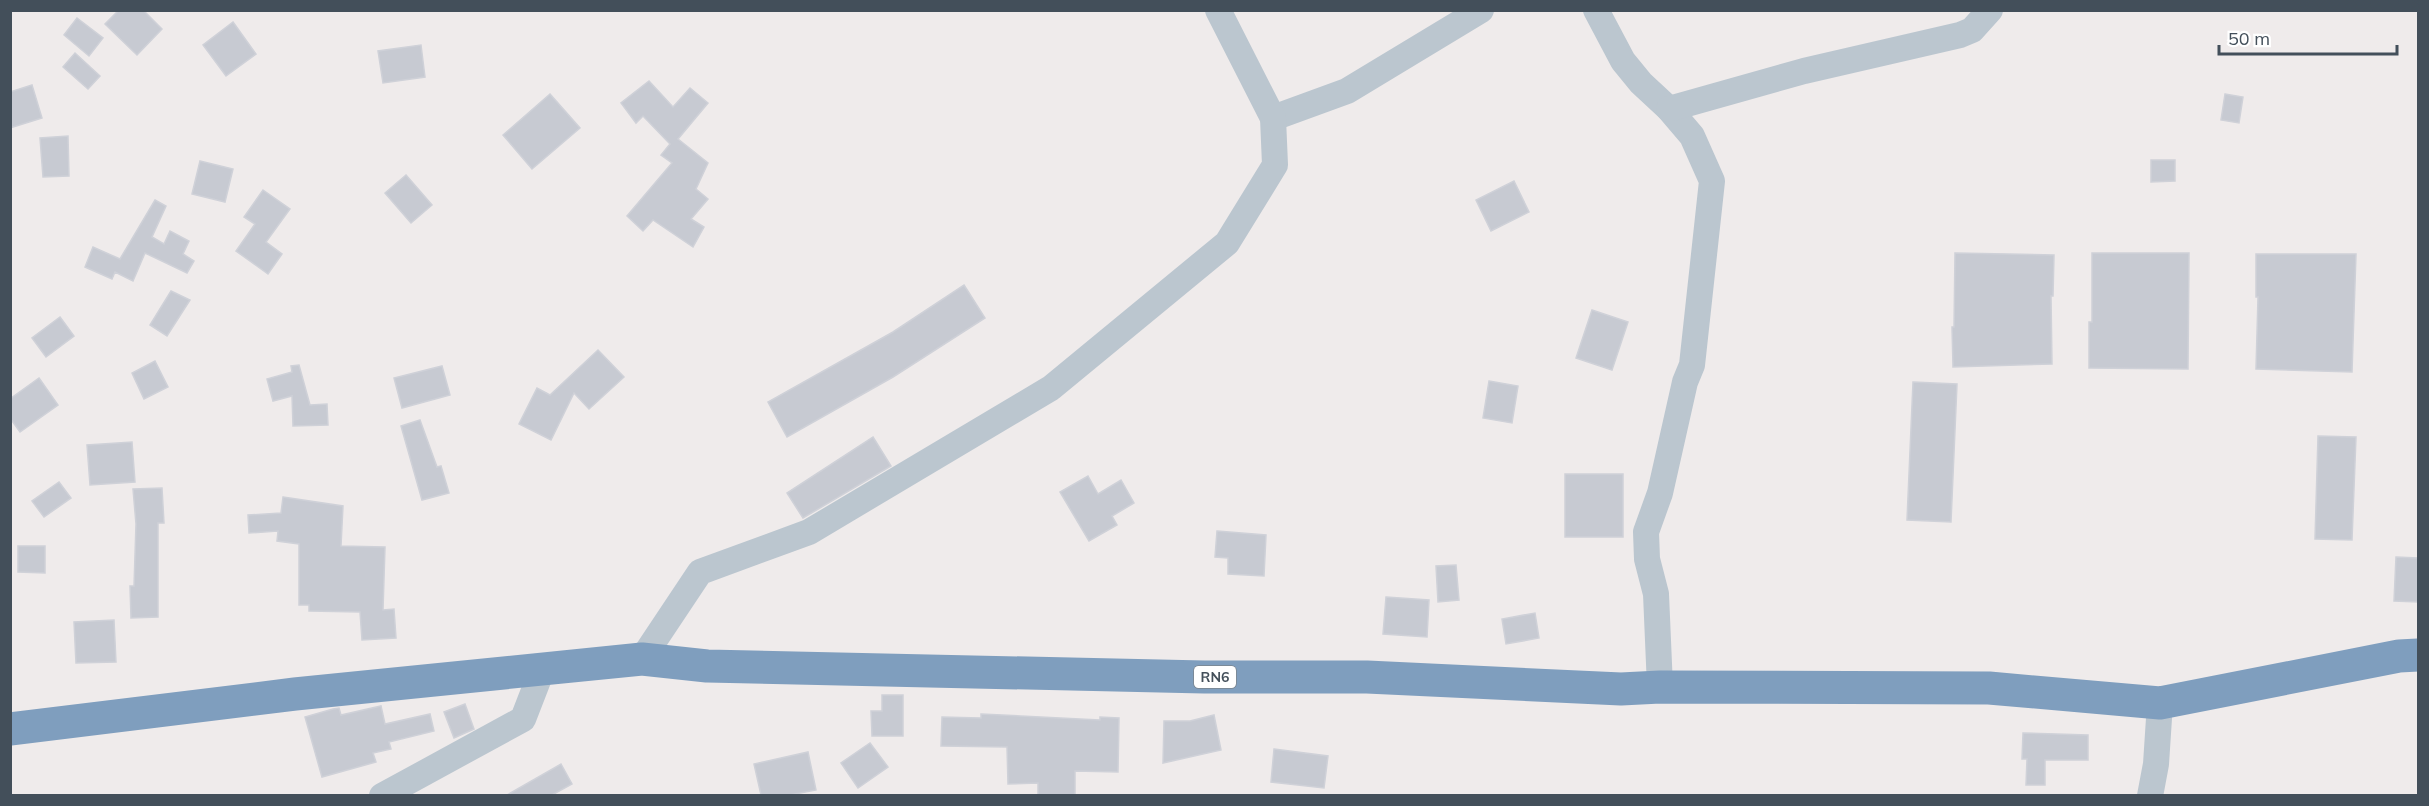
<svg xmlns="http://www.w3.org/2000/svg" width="2429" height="806" viewBox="0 0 2429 806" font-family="Mulish,sans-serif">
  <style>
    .building { fill: #c7cad2; stroke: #cfd1d8; stroke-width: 1.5 }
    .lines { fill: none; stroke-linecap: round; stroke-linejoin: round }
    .minor { stroke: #bbc6cf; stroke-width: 26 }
    .highway { stroke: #7f9ebe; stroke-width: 33 }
    .labels { text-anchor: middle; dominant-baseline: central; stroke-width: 4.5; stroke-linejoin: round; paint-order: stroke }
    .shield { fill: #fff; stroke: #7b848c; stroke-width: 1.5 }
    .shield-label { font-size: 14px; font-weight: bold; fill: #434f5a }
  </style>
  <rect width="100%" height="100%" fill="#efebeb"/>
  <!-- building -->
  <g class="building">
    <polygon points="119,10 143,10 162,29 137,55 105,24"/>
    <polygon points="77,18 103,38 89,56 64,35"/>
    <polygon points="233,22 256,54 226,76 203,45"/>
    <polygon points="421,45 425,77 383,83 378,51"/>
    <polygon points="75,53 100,76 88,89 63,67"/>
    <polygon points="649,81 673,107 690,88 708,103 678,139 708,163 696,189 708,199 691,219 704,227 693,247 653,220 643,231 627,216 672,163 661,155 670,144 643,116 636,123 621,103"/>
    <polygon points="32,85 42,118 10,128 10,92"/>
    <polygon points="550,94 580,128 532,169 503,135"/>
    <polygon points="2225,94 2243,97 2239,123 2221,120"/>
    <polygon points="68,136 69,176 43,177 40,138"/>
    <polygon points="2151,160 2175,160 2175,181 2151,182"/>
    <polygon points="200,161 233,169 225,202 192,194"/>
    <polygon points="406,175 432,205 411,223 385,193"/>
    <polygon points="1514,181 1529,212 1491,231 1476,200"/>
    <polygon points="263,190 290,209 266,242 282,254 268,274 236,251 255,224 244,217"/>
    <polygon points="155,200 166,206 152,237 164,244 170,231 189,241 183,254 194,261 187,273 145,253 133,281 115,272 112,279 85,267 93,247 120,259"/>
    <polygon points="1955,253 2054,255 2053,296 2051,296 2052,364 1953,367 1952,327 1954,327"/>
    <polygon points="2092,253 2189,253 2188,369 2089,368 2089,322 2092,322"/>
    <polygon points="2256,254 2356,254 2352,372 2256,369 2258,297 2256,297"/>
    <polygon points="964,285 985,318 893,377 787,437 768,402 893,332"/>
    <polygon points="171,291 190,300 167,336 150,325"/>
    <polygon points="1592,310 1628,322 1612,370 1576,358"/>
    <polygon points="60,317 74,336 46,357 32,338"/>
    <polygon points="598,350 624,377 589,409 574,393 551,440 519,424 537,388 550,395"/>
    <polygon points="155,361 168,387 144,399 132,373"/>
    <polygon points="299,365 310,405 327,404 328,425 293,426 292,396 273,401 267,379 292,372 291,366"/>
    <polygon points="442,366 450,395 402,408 394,378"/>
    <polygon points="39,378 58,405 20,432 10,418 10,399"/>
    <polygon points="1489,381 1518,386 1512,423 1483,418"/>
    <polygon points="1913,382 1957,384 1951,522 1907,520"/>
    <polygon points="420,420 437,467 441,466 449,493 422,500 401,426"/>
    <polygon points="2318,436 2356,437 2352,540 2315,539"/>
    <polygon points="873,437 891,466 803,518 787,493"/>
    <polygon points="132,442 135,482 90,485 87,445"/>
    <rect x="1565" y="474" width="58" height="63"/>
    <polygon points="1088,476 1098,494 1121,480 1134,503 1112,516 1117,525 1089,541 1060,492"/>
    <polygon points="59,482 71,498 44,517 32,501"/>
    <polygon points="162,488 164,523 158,523 158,617 131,618 130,586 134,586 136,524 133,489"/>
    <polygon points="283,497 343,506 341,546 385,547 383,610 394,609 396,638 362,640 360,612 309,611 309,605 299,605 299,544 277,541 278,531 249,533 248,515 281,513"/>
    <polygon points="1217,531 1266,535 1264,576 1228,574 1228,558 1215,557"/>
    <polygon points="18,546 45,546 45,573 18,572"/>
    <polygon points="2396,557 2418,558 2418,602 2394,601"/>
    <polygon points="1456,565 1459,600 1438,602 1436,566"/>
    <polygon points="1386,597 1429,600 1427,637 1383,634"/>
    <polygon points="1535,613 1539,638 1506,644 1502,619"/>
    <polygon points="114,620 116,662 76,663 74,622"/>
    <polygon points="882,695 903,695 903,736 872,736 871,711 882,711"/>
    <polygon points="465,704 474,729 454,738 444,712"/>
    <polygon points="381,706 385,724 430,714 434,731 389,742 391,749 373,753 376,762 322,777 305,717 333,709 339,708 341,715"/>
    <polygon points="981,714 1100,720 1100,717 1119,718 1118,772 1075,771 1075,795 1038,795 1038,783 1008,784 1007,747 941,746 942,717 981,718"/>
    <polygon points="1214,715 1221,750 1163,763 1164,721 1190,721"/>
    <polygon points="2023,733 2088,735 2088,760 2045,760 2045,785 2026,785 2027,759 2022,759"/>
    <polygon points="870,743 888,767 858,788 841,763"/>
    <polygon points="1274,749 1328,756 1324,788 1271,782"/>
    <polygon points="808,752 816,790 790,795 761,795 754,764"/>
    <polygon points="561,764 572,784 552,795 507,795"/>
  </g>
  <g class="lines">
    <!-- minor -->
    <g class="minor">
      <polyline points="1596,10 1623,61 1641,83 1669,109 1692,136 1712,181 1692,365 1685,382 1660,493 1646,532 1647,559 1656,594 1660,687"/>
      <polyline points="1669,109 1804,71 1960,35 1972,30 1990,10"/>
      <polyline points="1273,118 1347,91 1481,10"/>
      <polyline points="642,659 700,572 809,532 1051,388 1227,243 1275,165 1273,118 1218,10"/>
      <polyline points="382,796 523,719 542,670"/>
      <polyline points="2150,796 2156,764 2160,703"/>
    </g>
    <!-- highway -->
    <polyline class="highway" points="10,729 295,694 642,659 707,666 1204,677 1367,677 1621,689 1660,687 1989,688 2160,703 2399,656 2418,655"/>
  </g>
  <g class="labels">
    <!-- shield labels -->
    <rect class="shield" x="1194" y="666" width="42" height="22" rx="4.5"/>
    <g class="shield-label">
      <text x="1215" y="677">RN6</text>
    </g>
  </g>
  <!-- border -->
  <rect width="2429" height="806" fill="none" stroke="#434f5a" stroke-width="24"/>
  <!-- scale -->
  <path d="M2219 45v9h178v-9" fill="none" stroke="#434f5a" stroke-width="3"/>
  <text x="2228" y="45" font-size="18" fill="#434f5a" stroke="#ffffff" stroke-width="4.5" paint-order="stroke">50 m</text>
</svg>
